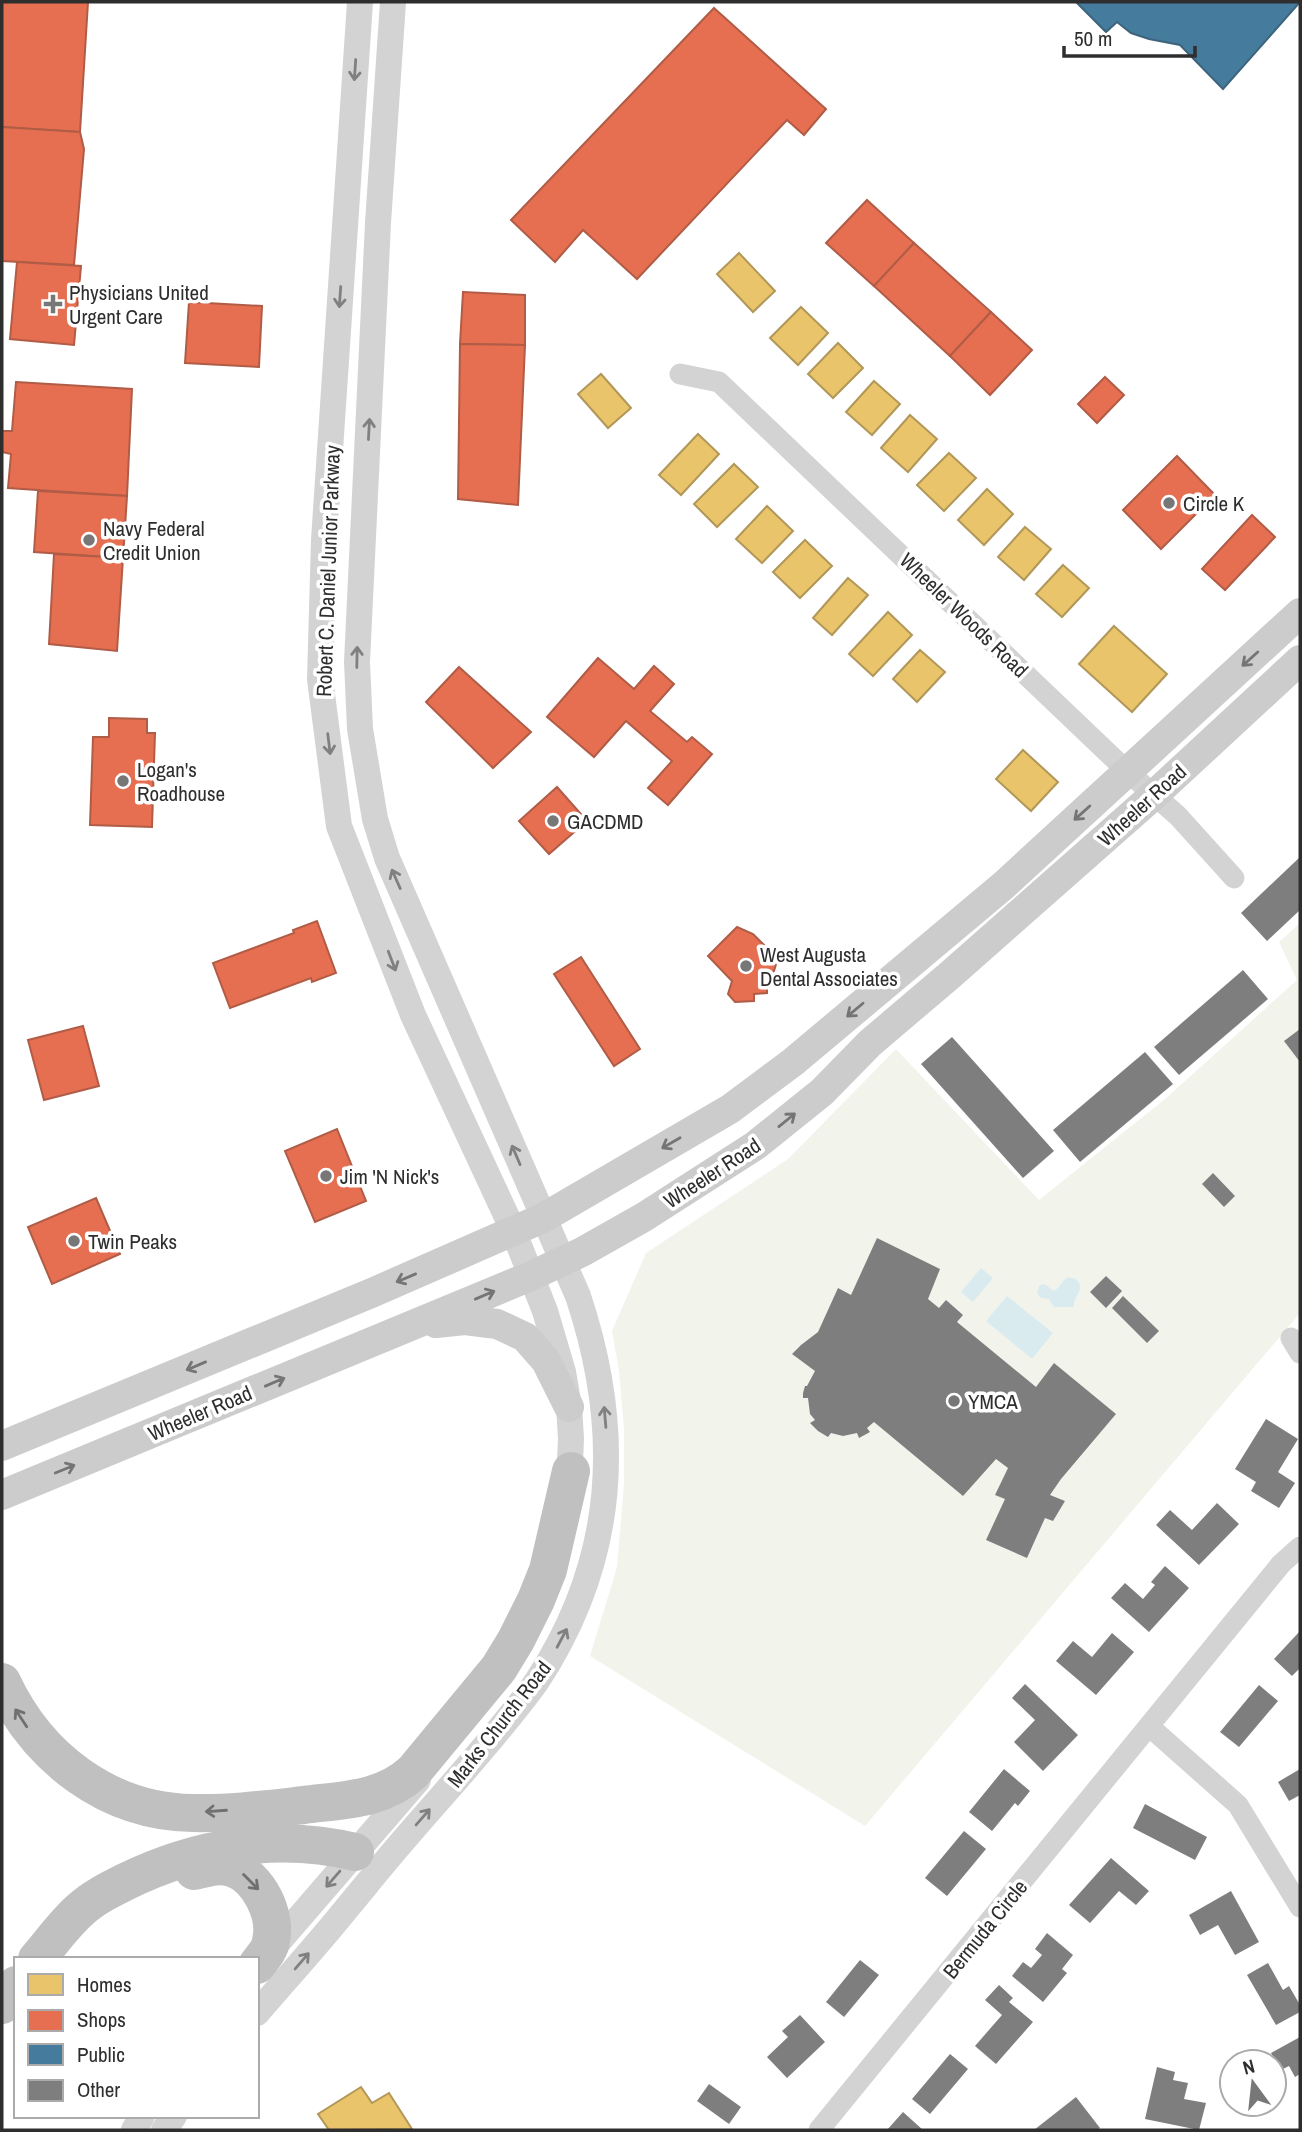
<svg xmlns="http://www.w3.org/2000/svg" width="1302" height="2132" viewBox="0 0 1302 2132" font-family="'Archivo Narrow',sans-serif">
  <style>
    .green { fill: #f2f4ec }
    .water { fill: #daebf0 }
    .homes { fill: #e9c46a; stroke: #b19758; stroke-width: 2 }
    .shops { fill: #e76f51; stroke: #b05c46; stroke-width: 2 }
    .public { fill: #457b9d; stroke: #3e647c; stroke-width: 2 }
    .building { fill: #7e7e7e }
    .lines { fill: none; stroke-linecap: round; stroke-linejoin: round }
    .minor { stroke: #d3d3d3; stroke-width: 21 }
    .tertiary { stroke: #d3d3d3; stroke-width: 26 }
    .secondary { stroke: #ccc; stroke-width: 30 }
    .motorway { stroke: #c0c0c0; stroke-width: 38 }
    .oneway { stroke: #808080 }
    .oneway2 { stroke: #757575 }
    .oneway3 { stroke: #707070 }
    .poi-dot { fill: #777; stroke: #fff; stroke-width: 2.5 }
    .labels { text-anchor: middle; dominant-baseline: central; stroke-width: 7; stroke-linejoin: round; paint-order: stroke }
    .poi-label { font-size: 21px; fill: #2e2e2e; stroke: #fff; text-anchor: start }
    .street-label { font-size: 21px; fill: #2e2e2e; stroke: #fff }
  </style>
  <rect width="100%" height="100%" fill="#fff"/>
  <!-- green -->
  <polygon class="green" points="1300,923 1300,1313 865,1826 590,1656 617,1567 624,1483 624,1430 619,1371 612,1331 646,1253 788,1159 896,1049 1039,1200 1165,1099 1297,980 1279,942"/>
  <!-- water -->
  <g class="water">
    <polygon points="981,1268 993,1278 973,1302 961,1292"/>
    <path d="M1068 1277 1076 1279C1087 1290 1073 1295 1074 1307H1054L1049 1299 1041 1298 1037 1293 1039 1286C1046 1282 1048 1287 1053 1291 1060 1289 1061 1281 1068 1277Z"/>
    <polygon points="1007,1296 1053,1333 1032,1359 986,1321"/>
  </g>
  <!-- homes -->
  <g class="homes">
    <polygon points="739,253 775,291 753,312 717,274"/>
    <polygon points="801,307 828,333 798,365 770,338"/>
    <polygon points="838,343 863,368 833,398 808,374"/>
    <polygon points="601,374 631,408 608,428 578,394"/>
    <polygon points="874,381 900,404 872,435 846,412"/>
    <polygon points="910,415 937,439 908,472 881,448"/>
    <polygon points="698,434 719,454 681,495 659,475"/>
    <polygon points="949,453 976,478 944,511 917,485"/>
    <polygon points="734,464 758,487 717,527 694,504"/>
    <polygon points="987,489 1013,514 984,545 958,520"/>
    <polygon points="767,506 793,531 762,563 736,539"/>
    <polygon points="1025,527 1051,549 1024,580 998,557"/>
    <polygon points="805,540 832,566 800,598 773,572"/>
    <polygon points="1063,565 1089,588 1062,617 1036,594"/>
    <polygon points="848,578 868,595 832,635 813,618"/>
    <polygon points="888,612 912,635 873,676 849,654"/>
    <polygon points="1114,626 1167,674 1132,712 1079,664"/>
    <polygon points="920,650 945,672 917,702 893,679"/>
    <polygon points="1023,750 1058,782 1031,811 996,779"/>
    <polygon points="361,2087 372,2103 389,2093 412,2129 329,2130 318,2114"/>
  </g>
  <!-- shops -->
  <g class="shops">
    <polygon points="2,2 88,2 80,132 2,127"/>
    <polygon points="714,8 826,109 804,135 787,120 637,279 583,230 555,262 511,220"/>
    <polygon points="2,127 80,132 84,149 74,265 2,261"/>
    <polygon points="867,200 914,243 874,286 826,243"/>
    <polygon points="914,243 991,312 950,356 874,286"/>
    <polygon points="17,262 81,266 74,345 10,339"/>
    <polygon points="463,292 525,295 525,345 460,344"/>
    <polygon points="189,302 262,306 259,367 185,363"/>
    <polygon points="991,312 1032,350 990,395 950,356"/>
    <polygon points="460,344 525,345 518,505 458,499"/>
    <polygon points="1105,377 1124,395 1097,423 1078,404"/>
    <polygon points="16,382 132,389 127,496 8,488 11,454 2,452 2,431 12,431"/>
    <polygon points="1177,456 1215,495 1161,549 1123,510"/>
    <polygon points="38,491 127,496 123,558 34,552"/>
    <polygon points="1252,515 1275,537 1225,590 1202,569"/>
    <polygon points="54,554 123,558 117,651 49,644"/>
    <polygon points="598,658 634,689 654,666 674,684 650,711 687,742 692,737 712,754 668,805 648,788 672,761 626,721 594,757 547,717"/>
    <polygon points="459,667 531,732 493,768 426,702"/>
    <polygon points="109,718 147,719 147,733 155,733 152,827 90,825 93,737 109,737"/>
    <polygon points="557,787 587,821 549,854 519,821"/>
    <polygon points="317,921 336,973 312,982 311,978 230,1008 213,963 294,933 293,930"/>
    <polygon points="737,927 753,934 768,949 768,955 777,961 774,971 767,978 767,993 754,994 754,1001 735,1002 728,994 732,981 708,956"/>
    <polygon points="581,957 640,1049 614,1066 554,974"/>
    <polygon points="83,1026 99,1086 44,1100 28,1040"/>
    <polygon points="337,1129 366,1201 315,1222 285,1151"/>
    <polygon points="96,1198 120,1254 52,1284 28,1227"/>
  </g>
  <!-- public -->
  <polygon class="public" points="1076,2 1300,2 1223,89 1180,45 1149,39 1131,33 1117,22 1106,32"/>
  <!-- building -->
  <g class="building">
    <polygon points="1300,857 1300,910 1267,941 1241,913"/>
    <polygon points="1243,970 1268,999 1179,1075 1154,1047"/>
    <polygon points="1300,1029 1300,1062 1284,1041"/>
    <polygon points="952,1037 1054,1151 1023,1178 921,1064"/>
    <polygon points="1145,1052 1173,1084 1080,1162 1053,1130"/>
    <polygon points="1213,1173 1235,1196 1224,1207 1202,1184"/>
    <polygon points="877,1238 940,1269 928,1299 939,1308 946,1300 963,1315 957,1322 1036,1387 1054,1363 1116,1414 1061,1479 1050,1495 1065,1501 1053,1521 1045,1518 1027,1558 986,1540 1005,1499 995,1495 1008,1468 996,1459 963,1496 874,1422 867,1428 870,1432 859,1438 857,1433 843,1436 831,1433 828,1437 818,1431 810,1423 815,1420 810,1414 808,1398 803,1398 803,1393 805,1386 807,1386 815,1371 792,1354 801,1345 818,1332 838,1288 851,1295"/>
    <polygon points="1106,1276 1122,1291 1106,1308 1090,1292"/>
    <polygon points="1123,1296 1159,1331 1147,1343 1112,1308"/>
    <polygon points="1266,1419 1298,1439 1278,1472 1295,1483 1279,1508 1251,1491 1256,1482 1235,1469"/>
    <polygon points="1217,1503 1239,1524 1199,1565 1156,1525 1170,1510 1192,1530"/>
    <polygon points="1165,1566 1189,1588 1149,1632 1111,1598 1125,1583 1143,1599 1155,1585 1151,1582"/>
    <polygon points="1300,1631 1300,1668 1292,1676 1274,1659"/>
    <polygon points="1112,1633 1134,1652 1096,1695 1056,1661 1073,1641 1092,1657"/>
    <polygon points="1025,1684 1078,1735 1043,1771 1014,1742 1035,1720 1012,1698"/>
    <polygon points="1259,1685 1278,1701 1239,1747 1220,1732"/>
    <polygon points="1004,1769 1030,1791 1018,1806 1015,1803 992,1831 969,1812"/>
    <polygon points="1300,1769 1300,1795 1289,1801 1278,1782"/>
    <polygon points="1145,1804 1207,1837 1195,1860 1133,1828"/>
    <polygon points="964,1831 986,1849 947,1896 925,1878"/>
    <polygon points="1111,1858 1149,1891 1136,1905 1119,1891 1090,1923 1069,1905"/>
    <polygon points="1231,1891 1259,1942 1235,1955 1218,1925 1200,1935 1189,1915"/>
    <polygon points="1047,1933 1073,1955 1062,1969 1067,1973 1043,2002 1012,1976 1023,1962 1031,1968 1042,1955 1035,1949"/>
    <polygon points="860,1960 879,1975 844,2017 826,2002"/>
    <polygon points="1268,1963 1283,1990 1289,1986 1300,2005 1300,2012 1276,2025 1247,1975"/>
    <polygon points="999,1985 1013,1998 1009,2002 1033,2022 996,2064 975,2046 1002,2015 985,2000"/>
    <polygon points="800,2015 825,2042 787,2078 767,2057 788,2037 782,2031"/>
    <polygon points="1300,2037 1300,2074 1295,2077 1289,2066 1281,2070 1271,2053"/>
    <polygon points="950,2054 968,2069 930,2114 912,2099"/>
    <polygon points="1157,2067 1175,2072 1173,2080 1188,2083 1184,2099 1206,2103 1199,2130 1145,2119"/>
    <polygon points="709,2084 741,2107 729,2124 697,2101"/>
    <polygon points="1076,2097 1100,2128 1097,2130 1034,2130"/>
    <polygon points="903,2112 923,2130 887,2130"/>
  </g>
  <g class="lines">
    <!-- minor -->
    <g class="minor">
      <polyline points="680,374 719,382 1128,772 1178,816 1234,878"/>
      <polyline points="1291,1338 1300,1353"/>
      <polyline points="1150,1727 1238,1805 1300,1907"/>
      <polyline points="819,2130 1281,1564 1300,1547"/>
    </g>
    <!-- tertiary -->
    <g class="tertiary">
      <polyline points="360,2 324,540 320,679 339,826 413,1015 513,1230 545,1311 563,1372 569,1407 571,1438 569,1486"/>
      <polyline points="267,1955 418,1780"/>
      <path d="M257 2013C287 1978 318 1944 347 1908 367 1884 387 1859 408 1835 439 1799 471 1764 501 1727 513 1712 526 1697 537 1681 617 1559 623 1431 578 1296L387 858 375 819 360 729 357 662 378 223 393 2"/>
      <polyline points="134,2130 142,2116"/>
      <polyline points="164,2130 174,2116"/>
    </g>
    <!-- secondary -->
    <g class="secondary">
      <polyline points="436,1323 465,1320 497,1324 525,1337 546,1361 569,1407"/>
      <polyline points="2,1446 374,1292 543,1218 730,1109 793,1062 1004,885 1300,613"/>
      <polyline points="2,1495 531,1276 582,1252 644,1217 756,1145 822,1092 870,1043 950,975 1154,795 1300,660"/>
    </g>
    <!-- motorway -->
    <g class="motorway">
      <path d="M2 1682C37 1757 107 1812 193 1813 229 1814 268 1809 304 1805 343 1800 383 1800 413 1772L499 1668 516 1640 536 1600 548 1570 571 1471"/>
      <path d="M194 1871C207 1868 219 1864 232 1868 259 1877 277 1915 271 1941 270 1950 262 1958 257 1965"/>
      <path d="M37 1959C51 1943 64 1924 80 1910 93 1898 109 1890 125 1882 196 1847 278 1833 355 1852"/>
      <polyline points="2,2005 16,1985"/>
    </g>
  </g>
  <!-- one-way arrows -->
  <defs><path id="oneway-shaft" d="M-6 0H5M1.5-3L5.5 0L1.5 3" fill="none" stroke-width="1.6" stroke-linecap="round" stroke-linejoin="round" transform="scale(1.75)"/></defs>
  <g class="oneway">
    <use href="#oneway-shaft" transform="translate(355 70) rotate(94)"/>
    <use href="#oneway-shaft" transform="translate(340 297) rotate(94)"/>
    <use href="#oneway-shaft" transform="translate(369 429) rotate(-87)"/>
    <use href="#oneway-shaft" transform="translate(357 657) rotate(-89)"/>
    <use href="#oneway-shaft" transform="translate(329 744) rotate(83)"/>
    <use href="#oneway-shaft" transform="translate(396 879) rotate(-114)"/>
    <use href="#oneway-shaft" transform="translate(392 961) rotate(69)"/>
    <use href="#oneway-shaft" transform="translate(516 1155) rotate(-113)"/>
    <use href="#oneway-shaft" transform="translate(605 1417) rotate(-95)"/>
    <use href="#oneway-shaft" transform="translate(562 1638) rotate(-62)"/>
    <use href="#oneway-shaft" transform="translate(423 1817) rotate(-49)"/>
    <use href="#oneway-shaft" transform="translate(333 1879) rotate(131)"/>
    <use href="#oneway-shaft" transform="translate(302 1961) rotate(-49)"/>
  </g>
  <g class="oneway2">
    <use href="#oneway-shaft" transform="translate(1250 659) rotate(138)"/>
    <use href="#oneway-shaft" transform="translate(1082 813) rotate(138)"/>
    <use href="#oneway-shaft" transform="translate(855 1010) rotate(140)"/>
    <use href="#oneway-shaft" transform="translate(787 1120) rotate(-39)"/>
    <use href="#oneway-shaft" transform="translate(671 1143) rotate(150)"/>
    <use href="#oneway-shaft" transform="translate(406 1278) rotate(157)"/>
    <use href="#oneway-shaft" transform="translate(485 1295) rotate(-23)"/>
    <use href="#oneway-shaft" transform="translate(196 1366) rotate(157)"/>
    <use href="#oneway-shaft" transform="translate(275 1382) rotate(-23)"/>
    <use href="#oneway-shaft" transform="translate(65 1469) rotate(-22)"/>
  </g>
  <g class="oneway3">
    <use href="#oneway-shaft" transform="translate(21 1718) rotate(-123)"/>
    <use href="#oneway-shaft" transform="translate(216 1811) rotate(176)"/>
    <use href="#oneway-shaft" transform="translate(251 1882) rotate(45)"/>
  </g>
  <!-- markers -->
  <g class="poi-dot">
    <path d="M49.5 293.5h7v7h7v7h-7v7h-7v-7h-7v-7h7z"/>
    <circle cx="1169" cy="503" r="7"/>
    <circle cx="89" cy="540" r="7"/>
    <circle cx="123" cy="781" r="7"/>
    <circle cx="553" cy="821" r="7"/>
    <circle cx="746" cy="966" r="7"/>
    <circle cx="326" cy="1176" r="7"/>
    <circle cx="74" cy="1241" r="7"/>
    <circle cx="954" cy="1401" r="7"/>
  </g>
  <g class="labels">
    <!-- poi labels -->
    <g class="poi-label">
      <text x="69" y="292">Physicians United<tspan x="69" dy="24">Urgent Care</tspan></text>
      <text x="1183" y="503">Circle K</text>
      <text x="103" y="528">Navy Federal<tspan x="103" dy="24">Credit Union</tspan></text>
      <text x="137" y="769">Logan's<tspan x="137" dy="24">Roadhouse</tspan></text>
      <text x="567" y="821">GACDMD</text>
      <text x="760" y="954">West Augusta<tspan x="760" dy="24">Dental Associates</tspan></text>
      <text x="340" y="1176">Jim 'N Nick's</text>
      <text x="88" y="1241">Twin Peaks</text>
      <text x="968" y="1401">YMCA</text>
    </g>
    <!-- street labels -->
    <g class="street-label">
      <text transform="translate(328 571) rotate(-88)">Robert C. Daniel Junior Parkway</text>
      <text transform="translate(964 615) rotate(44)">Wheeler Woods Road</text>
      <text transform="translate(1142 805) rotate(-42)">Wheeler Road</text>
      <text transform="translate(712 1173) rotate(-33)">Wheeler Road</text>
      <text transform="translate(200 1413) rotate(-23)">Wheeler Road</text>
      <text transform="translate(499 1724) rotate(-52)">Marks Church Road</text>
      <text transform="translate(985 1929) rotate(-51)">Bermuda Circle</text>
    </g>
  </g>
  <!-- border -->
  <rect width="1302" height="2132" fill="none" stroke="#2e2e2e" stroke-width="7"/>
  <!-- legend -->
  <rect x="14" y="1957" width="245" height="161" fill="#ffffff" stroke="#ababab" stroke-width="2"/>
  <rect x="28" y="1974" width="35" height="21" fill="#e9c46a" stroke="#ababab" stroke-width="2"/>
  <text x="77" y="1992" font-size="21" fill="#2e2e2e">Homes</text>
  <rect x="28" y="2010" width="35" height="21" fill="#e76f51" stroke="#ababab" stroke-width="2"/>
  <text x="77" y="2027" font-size="21" fill="#2e2e2e">Shops</text>
  <rect x="28" y="2044" width="35" height="21" fill="#457b9d" stroke="#ababab" stroke-width="2"/>
  <text x="77" y="2062" font-size="21" fill="#2e2e2e">Public</text>
  <rect x="28" y="2080" width="35" height="21" fill="#7e7e7e" stroke="#ababab" stroke-width="2"/>
  <text x="77" y="2097" font-size="21" fill="#2e2e2e">Other</text>
  <!-- north arrow -->
  <g transform="translate(1253 2083) rotate(345)"><circle r="33" fill="#ffffff" stroke="#ababab" stroke-width="2"/>
  <path d="M0-5L12 26L0 18L-12 26Z" fill="#777777"/>
  <text y="-10" font-size="19" font-weight="bold" text-anchor="middle" fill="#2e2e2e">N</text>
  </g>
  <!-- scale -->
  <path d="M1064 46v10h131v-10" fill="none" stroke="#2e2e2e" stroke-width="3.5"/>
  <text x="1074" y="46" font-size="21" fill="#2e2e2e" stroke="#ffffff" stroke-width="5" paint-order="stroke">50 m</text>
</svg>
